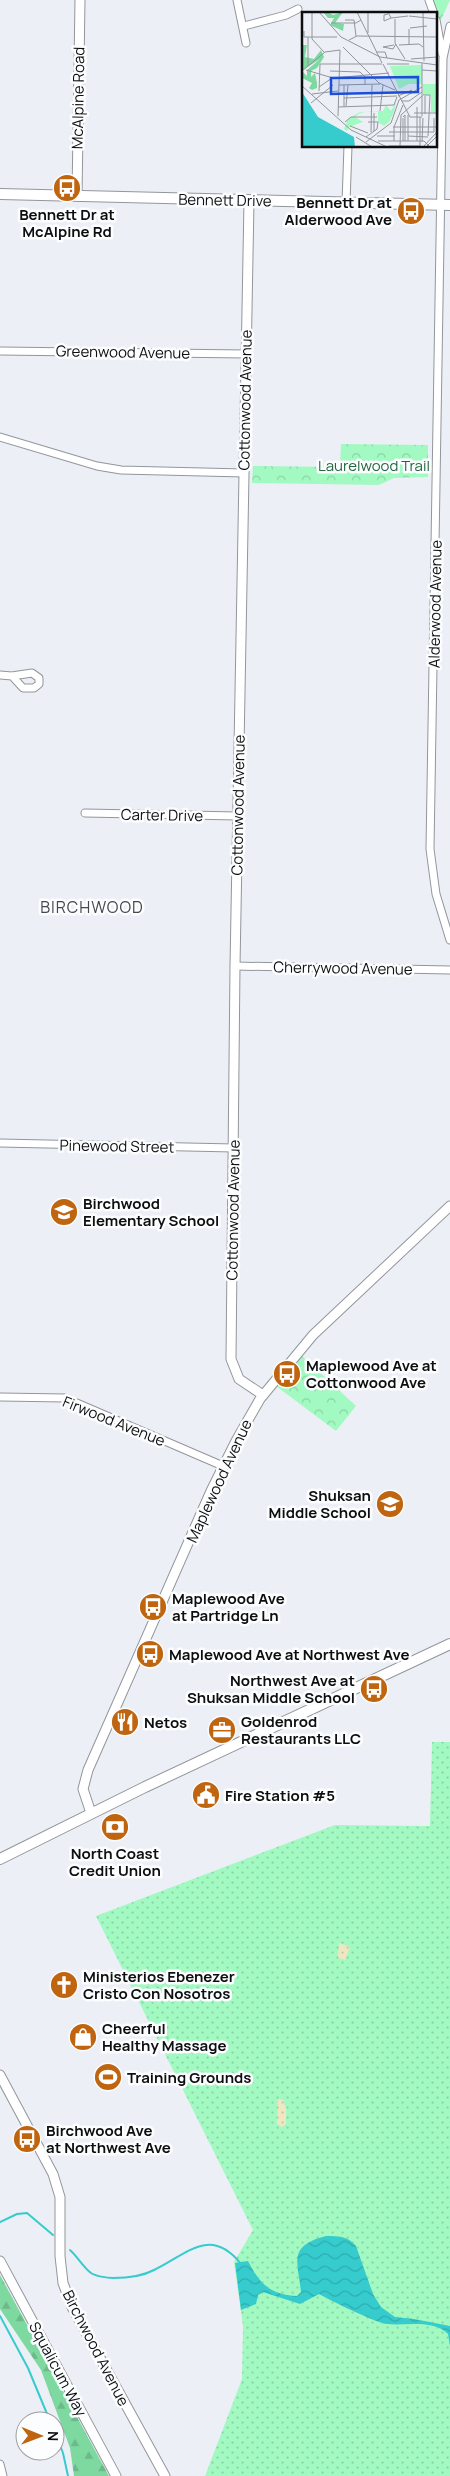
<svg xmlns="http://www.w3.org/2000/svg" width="450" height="2476" viewBox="0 0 450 2476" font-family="Manrope,sans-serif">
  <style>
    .grass { fill: url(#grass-dots) }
    .forest { fill: url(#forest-firs) }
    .sand { fill: url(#sand-dots) }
    .park { fill: url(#park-crowns) }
    .water { fill: url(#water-waves) }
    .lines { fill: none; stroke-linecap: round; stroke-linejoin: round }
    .stream { stroke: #36cbcd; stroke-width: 2 }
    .minor-casing { stroke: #92969b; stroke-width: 9 }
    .tertiary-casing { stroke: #92969b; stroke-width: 11 }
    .secondary-casing { stroke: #92969b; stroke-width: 12 }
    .minor { stroke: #fff; stroke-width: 7 }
    .tertiary { stroke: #fff; stroke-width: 9 }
    .secondary { stroke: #fff; stroke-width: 10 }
    .labels { text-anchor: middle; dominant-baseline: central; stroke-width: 5; stroke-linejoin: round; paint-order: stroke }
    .street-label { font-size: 15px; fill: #0c0e0f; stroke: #fcfdfe }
    .poi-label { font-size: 15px; font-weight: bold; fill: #0c0e0f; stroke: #fcfdfe; text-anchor: start }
    .park-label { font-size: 15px; fill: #256641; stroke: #fcfdfe }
    .neighbourhood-label { font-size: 16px; letter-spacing: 1px; fill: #45484d; stroke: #fcfdfe }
    .inset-road { fill: none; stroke: #92969a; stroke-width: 1 }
    .view { fill: #1d4ed8; fill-opacity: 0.15; stroke: #1d4ed8; stroke-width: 2.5 }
    .inset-edge { fill: none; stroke: #0c0e0f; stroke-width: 2.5 }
  </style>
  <defs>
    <pattern id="grass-dots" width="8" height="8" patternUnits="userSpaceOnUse" patternTransform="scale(1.25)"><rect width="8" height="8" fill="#a2f9c1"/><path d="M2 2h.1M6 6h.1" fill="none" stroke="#8ad4a5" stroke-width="1.8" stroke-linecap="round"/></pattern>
    <pattern id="forest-firs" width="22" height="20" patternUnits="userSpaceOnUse" patternTransform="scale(1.25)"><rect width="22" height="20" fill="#7ed9a1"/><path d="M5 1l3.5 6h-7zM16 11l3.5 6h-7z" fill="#6cb989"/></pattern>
    <pattern id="sand-dots" width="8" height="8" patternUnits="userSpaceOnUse" patternTransform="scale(1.25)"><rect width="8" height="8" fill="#f0e6c1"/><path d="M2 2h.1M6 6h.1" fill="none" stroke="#cdc4a5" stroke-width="1.8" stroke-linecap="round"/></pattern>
    <pattern id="park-crowns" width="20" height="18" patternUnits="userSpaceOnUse" patternTransform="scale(1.25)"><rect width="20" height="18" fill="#a2f9c1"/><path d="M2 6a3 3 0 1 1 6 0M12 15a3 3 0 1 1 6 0" fill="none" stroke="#8ad4a5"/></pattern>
    <pattern id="water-waves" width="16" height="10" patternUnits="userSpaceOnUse" patternTransform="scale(1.25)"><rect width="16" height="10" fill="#36cbcd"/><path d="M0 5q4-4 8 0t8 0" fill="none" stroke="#2eadaf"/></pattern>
  </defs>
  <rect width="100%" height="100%" fill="#ecf0f6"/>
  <!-- grass -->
  <polygon class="grass" points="432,1742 450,1742 450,2476 205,2476 242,2379 243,2326 234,2262 253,2230 96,1916 335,1825 430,1826"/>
  <!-- forest -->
  <polygon class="forest" points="0,2275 109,2476 74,2476 70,2448 41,2370 0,2309"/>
  <!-- sand -->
  <g class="sand">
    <polygon points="339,1943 350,1947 345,1960 338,1958"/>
    <polygon points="278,2099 283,2100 286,2108 286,2124 282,2127 277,2124"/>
  </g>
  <!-- park -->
  <g class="park">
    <polygon points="432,0 450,0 441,20 437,15"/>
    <polygon points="341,444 428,445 428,477 394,478 379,485 252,483 253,466 340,467"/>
    <polygon points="301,1355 356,1406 336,1431 276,1386"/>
  </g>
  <!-- water -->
  <path class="water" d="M326 2236C338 2236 348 2236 356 2246L373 2294 381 2307 395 2317 414 2319 450 2326V2346L448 2334C433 2319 406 2326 387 2324 379 2324 329 2300 319 2294L300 2304 263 2292 258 2295 256 2304 241 2310 235 2263 248 2261C259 2283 270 2295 297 2296L301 2292C298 2262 287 2246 326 2236Z"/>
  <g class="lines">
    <!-- stream -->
    <g class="stream">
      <polyline points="0,2222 17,2214 27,2213 53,2235"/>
      <path d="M70 2250C77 2256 83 2267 91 2273 95 2276 107 2278 113 2278 127 2278 141 2277 154 2270 186 2255 210 2225 241 2264"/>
      <polyline points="0,2316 28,2368 50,2421"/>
      <polyline points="55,2433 63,2453 68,2476"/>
    </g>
    <defs>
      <g id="minor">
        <polyline points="237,0 246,43"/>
        <polyline points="429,0 434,14"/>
        <polyline points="436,20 442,53"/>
        <polyline points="244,26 286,15 298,9"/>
        <polyline points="450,26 443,58 430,849 436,894 450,940"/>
        <polyline points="346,203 348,146"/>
        <polyline points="0,351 246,354"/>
        <polyline points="0,437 97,466 121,470 244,473"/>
        <polyline points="0,675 12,676 32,673 39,678 39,684 34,688 23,688 12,676"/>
        <polyline points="85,813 238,816"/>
        <polyline points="235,966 450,970"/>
        <polyline points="0,1143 234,1148"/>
        <polyline points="0,1397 65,1398 223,1466"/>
        <polyline points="0,2464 3,2476"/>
      </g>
      <g id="tertiary">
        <polyline points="77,196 80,0"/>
        <polyline points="249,201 235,966 231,1359 239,1379 263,1395"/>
        <polyline points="91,1813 83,1789 88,1770 211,1491 236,1441 260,1399 313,1335 450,1206"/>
        <polyline points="0,2075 53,2174 60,2197 60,2256 63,2283 72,2307 165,2476"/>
        <polyline points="0,2261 116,2476"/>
      </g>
      <g id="secondary">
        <polyline points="0,194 450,205"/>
        <polyline points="0,1859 145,1787 450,1644"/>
      </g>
    </defs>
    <!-- minor casing -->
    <use href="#minor" class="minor-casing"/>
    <!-- tertiary casing -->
    <use href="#tertiary" class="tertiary-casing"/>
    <!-- secondary casing -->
    <use href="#secondary" class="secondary-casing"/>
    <!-- minor -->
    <use href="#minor" class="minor"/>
    <!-- tertiary -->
    <use href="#tertiary" class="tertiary"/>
    <!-- secondary -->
    <use href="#secondary" class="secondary"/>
  </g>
  <!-- icons -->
  <defs>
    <symbol id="bus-disc" viewBox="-11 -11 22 22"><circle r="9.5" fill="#bf640f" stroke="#fcfdfe"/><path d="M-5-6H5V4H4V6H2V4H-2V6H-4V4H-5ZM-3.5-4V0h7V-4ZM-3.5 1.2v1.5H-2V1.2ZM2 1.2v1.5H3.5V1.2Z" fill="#fff"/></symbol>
    <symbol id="school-disc" viewBox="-11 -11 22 22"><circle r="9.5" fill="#bf640f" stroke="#fcfdfe"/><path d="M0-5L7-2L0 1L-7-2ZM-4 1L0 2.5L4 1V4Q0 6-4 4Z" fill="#fff"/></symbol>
    <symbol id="restaurant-disc" viewBox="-11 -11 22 22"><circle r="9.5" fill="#bf640f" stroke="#fcfdfe"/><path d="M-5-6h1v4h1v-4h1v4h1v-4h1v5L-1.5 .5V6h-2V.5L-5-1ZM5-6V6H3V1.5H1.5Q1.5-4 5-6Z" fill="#fff"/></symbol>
    <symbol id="office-disc" viewBox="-11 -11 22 22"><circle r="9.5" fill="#bf640f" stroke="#fcfdfe"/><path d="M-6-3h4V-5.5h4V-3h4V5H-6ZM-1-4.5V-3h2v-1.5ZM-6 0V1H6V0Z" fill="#fff"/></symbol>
    <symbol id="civic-disc" viewBox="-11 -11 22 22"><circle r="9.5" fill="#bf640f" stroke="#fcfdfe"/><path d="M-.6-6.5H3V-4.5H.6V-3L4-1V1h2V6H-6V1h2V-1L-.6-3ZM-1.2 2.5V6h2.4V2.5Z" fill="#fff"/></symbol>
    <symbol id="bank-disc" viewBox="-11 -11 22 22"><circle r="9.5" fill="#bf640f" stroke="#fcfdfe"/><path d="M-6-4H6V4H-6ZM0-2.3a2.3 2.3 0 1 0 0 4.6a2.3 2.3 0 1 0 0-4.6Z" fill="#fff"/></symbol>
    <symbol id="church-disc" viewBox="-11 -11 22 22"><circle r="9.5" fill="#bf640f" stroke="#fcfdfe"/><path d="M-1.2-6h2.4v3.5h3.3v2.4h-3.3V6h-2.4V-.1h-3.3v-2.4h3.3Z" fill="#fff"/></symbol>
    <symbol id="shop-disc" viewBox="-11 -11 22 22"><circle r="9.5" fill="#bf640f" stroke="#fcfdfe"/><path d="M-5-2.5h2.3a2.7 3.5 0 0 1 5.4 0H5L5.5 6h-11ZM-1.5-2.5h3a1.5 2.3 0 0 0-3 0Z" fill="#fff"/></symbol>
    <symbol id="stadium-disc" viewBox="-11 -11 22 22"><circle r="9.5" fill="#bf640f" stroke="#fcfdfe"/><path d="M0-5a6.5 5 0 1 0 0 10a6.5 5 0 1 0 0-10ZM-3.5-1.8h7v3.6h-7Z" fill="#fff"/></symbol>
  </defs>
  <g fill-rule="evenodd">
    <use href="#bus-disc" x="51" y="172" width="32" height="32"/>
    <use href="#bus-disc" x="395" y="195" width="32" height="32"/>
    <use href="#school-disc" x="48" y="1196" width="32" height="32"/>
    <use href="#bus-disc" x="271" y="1358" width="32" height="32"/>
    <use href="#school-disc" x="374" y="1488" width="32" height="32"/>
    <use href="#bus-disc" x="137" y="1591" width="32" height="32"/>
    <use href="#bus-disc" x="134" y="1638" width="32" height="32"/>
    <use href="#bus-disc" x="358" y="1673" width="32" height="32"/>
    <use href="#restaurant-disc" x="109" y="1706" width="32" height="32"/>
    <use href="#office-disc" x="206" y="1714" width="32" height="32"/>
    <use href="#civic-disc" x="190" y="1779" width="32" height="32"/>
    <use href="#bank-disc" x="99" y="1811" width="32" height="32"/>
    <use href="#church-disc" x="48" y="1969" width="32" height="32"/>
    <use href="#shop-disc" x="67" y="2021" width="32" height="32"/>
    <use href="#stadium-disc" x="92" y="2061" width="32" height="32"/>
    <use href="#bus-disc" x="11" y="2123" width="32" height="32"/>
  </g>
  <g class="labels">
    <!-- street labels -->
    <g class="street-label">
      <text transform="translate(78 98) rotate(-89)">McAlpine Road</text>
      <text transform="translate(225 200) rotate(1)">Bennett Drive</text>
      <text transform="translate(123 352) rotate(1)">Greenwood Avenue</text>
      <text transform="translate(245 400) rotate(-89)">Cottonwood Avenue</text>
      <text transform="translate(435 604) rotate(-89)">Alderwood Avenue</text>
      <text transform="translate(238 805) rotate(-89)">Cottonwood Avenue</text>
      <text transform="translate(162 815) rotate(1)">Carter Drive</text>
      <text transform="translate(343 968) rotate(1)">Cherrywood Avenue</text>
      <text transform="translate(117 1146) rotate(1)">Pinewood Street</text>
      <text transform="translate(233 1210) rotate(-89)">Cottonwood Avenue</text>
      <text transform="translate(114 1421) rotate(22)">Firwood Avenue</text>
      <text transform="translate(219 1481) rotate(-65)">Maplewood Avenue</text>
      <text transform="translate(96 2348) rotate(63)">Birchwood Avenue</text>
      <text transform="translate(58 2369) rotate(62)">Squalicum Way</text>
    </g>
    <!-- poi labels -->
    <g class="poi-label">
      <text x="392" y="202" text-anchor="end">Bennett Dr at<tspan x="392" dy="17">Alderwood Ave</tspan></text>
      <text x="67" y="214" text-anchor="middle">Bennett Dr at<tspan x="67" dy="17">McAlpine Rd</tspan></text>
      <text x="83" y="1203">Birchwood<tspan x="83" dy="17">Elementary School</tspan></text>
      <text x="306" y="1365">Maplewood Ave at<tspan x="306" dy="17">Cottonwood Ave</tspan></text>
      <text x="371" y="1495" text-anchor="end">Shuksan<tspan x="371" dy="17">Middle School</tspan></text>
      <text x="172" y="1598">Maplewood Ave<tspan x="172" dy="17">at Partridge Ln</tspan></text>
      <text x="169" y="1654">Maplewood Ave at Northwest Ave</text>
      <text x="355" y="1680" text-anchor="end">Northwest Ave at<tspan x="355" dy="17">Shuksan Middle School</tspan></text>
      <text x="241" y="1721">Goldenrod<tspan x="241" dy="17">Restaurants LLC</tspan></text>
      <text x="144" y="1722">Netos</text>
      <text x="225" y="1795">Fire Station #5</text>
      <text x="115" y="1853" text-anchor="middle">North Coast<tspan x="115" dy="17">Credit Union</tspan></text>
      <text x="83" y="1976">Ministerios Ebenezer<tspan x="83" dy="17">Cristo Con Nosotros</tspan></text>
      <text x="102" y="2028">Cheerful<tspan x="102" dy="17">Healthy Massage</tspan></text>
      <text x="127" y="2077">Training Grounds</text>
      <text x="46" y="2130">Birchwood Ave<tspan x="46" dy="17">at Northwest Ave</tspan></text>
    </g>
    <!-- park labels -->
    <g class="park-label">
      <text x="374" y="465">Laurelwood Trail</text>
    </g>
    <!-- neighbourhood labels -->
    <g class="neighbourhood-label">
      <text x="92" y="907">BIRCHWOOD</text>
    </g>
  </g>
  <!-- overview -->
  <g transform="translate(302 12)">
    <rect width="135" height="135" fill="#ecf0f6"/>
    <path d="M120 53V72H107L97 77 88 54Z" fill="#a2f9c1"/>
    <path d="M26 0 31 3 41 0 33 11 42 12 41 19 28 13 32 6H26L22 1ZM1 33H5L3 45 12 47 19 38 22 45 15 56 9 59V65L13 61 15 71V76L10 78 7 76 10 71 0 66V59L5 64V58L18 47 1 58Z" fill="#7ed9a1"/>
    <path d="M121 72H134L135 101 129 100V83H121ZM94 90 92 100 87 110 82 114 76 110V118V100L69 99 58 101 53 105 61 110 47 115 45 119 42 117 46 107 58 100 81 99 84 93 89 99Z" fill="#a2f9c1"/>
    <path d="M0 80 16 105 52 125 53 135H0Z" fill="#36cbcd"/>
    <path class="inset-road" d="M10 0V27L22 40M17 0 39 25 78 45 135 53M55 0 80 51M86 0 89 6 106 4M121 0 122 49M86 2 82 3V9L89 6M107 4 135 7M93 7V31L103 47M43 8H52L54 24M29 11H54L59 8M108 16 125 14M2 19V25H35M66 21V0M6 25V54M47 28 55 24 135 25M107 32V17M92 33 81 35 91 37 94 32M97 33 117 32 121 35M41 35 77 71 93 78M74 40H83L85 46M109 47 135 45M120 51V104M81 52 108 105H120M85 52H107M4 58 31 66 87 61M120 58 135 59M0 59 23 40 38 38M28 59 58 60 63 65V73M37 73 78 72M42 73V95M0 74 49 118 85 135M17 75 30 66M17 79 18 52H80M10 82 36 79M121 83H128L126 124M96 84 110 78M42 86 95 84M100 89H107L120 80M9 91 31 73M44 94 46 73M36 95 92 93 95 85M78 99 81 73M112 101H135M123 102V84M36 104 38 38M101 105 103 103V129M43 110 49 105H75M48 114 66 121M91 115H135M72 119V101M69 120 70 73M87 120H132V106M75 124H93M106 124 126 125M54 125 70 135M64 125 75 117 76 110H66M76 129H122L128 135M92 129V115L101 93M101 129V106M106 129V103M115 129V95M64 130 89 111 97 88 120 75M120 130 121 106M87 134H118V105M98 135 99 103 120 84M121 135 135 120M124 135 135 124"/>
    <path class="view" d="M116 65V80L29 82V66Z"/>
    <rect width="135" height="135" class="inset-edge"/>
  </g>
  <!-- north arrow -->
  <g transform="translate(40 2436) rotate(91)"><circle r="24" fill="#fcfdfe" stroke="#9c9d9e"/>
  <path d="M0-4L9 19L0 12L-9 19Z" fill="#bf640f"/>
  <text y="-8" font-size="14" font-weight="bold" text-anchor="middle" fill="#0c0e0f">N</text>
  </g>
</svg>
